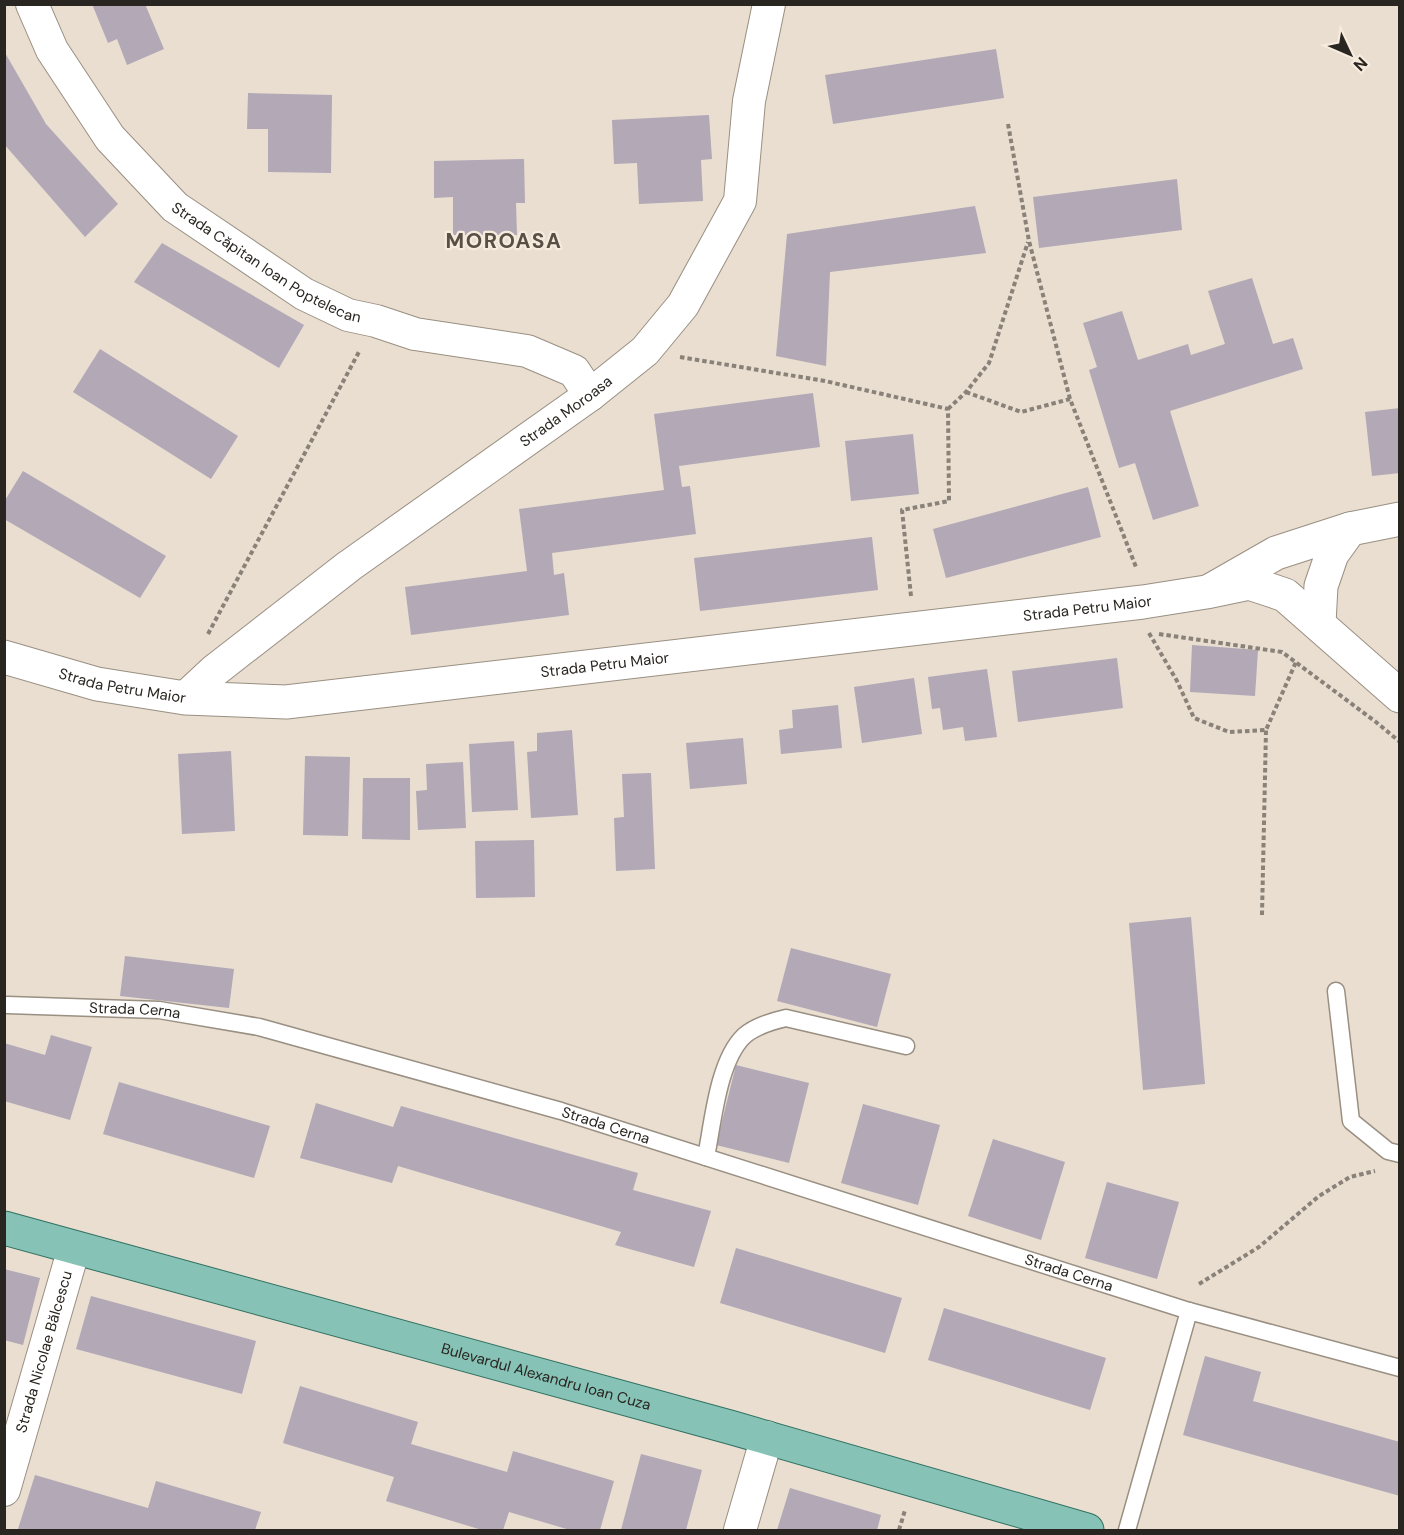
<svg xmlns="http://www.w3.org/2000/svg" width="1404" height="1535" viewBox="0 0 1404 1535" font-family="'DM Sans',sans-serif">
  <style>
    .building { fill: #b2a8b6 }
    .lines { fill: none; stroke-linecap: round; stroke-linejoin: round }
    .service-casing { stroke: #998f82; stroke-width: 19 }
    .minor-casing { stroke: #998f82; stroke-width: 34 }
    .tertiary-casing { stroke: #998f82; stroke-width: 35 }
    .secondary-casing { stroke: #998f82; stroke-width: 35 }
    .primary-casing { stroke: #317161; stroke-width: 35 }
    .path { stroke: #8a8279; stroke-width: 4; stroke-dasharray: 4.5 3; stroke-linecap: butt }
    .service { stroke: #fff; stroke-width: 16 }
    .minor { stroke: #fff; stroke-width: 32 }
    .tertiary { stroke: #fff; stroke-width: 33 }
    .secondary { stroke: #fff; stroke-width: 33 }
    .primary { stroke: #86c2b5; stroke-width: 33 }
    .labels { text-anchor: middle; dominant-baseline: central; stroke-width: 4.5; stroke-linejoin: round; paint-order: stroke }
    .street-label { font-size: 15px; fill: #292520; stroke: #f6ebdd }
    .district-label { font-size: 21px; font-weight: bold; letter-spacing: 1.5px; fill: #595045; stroke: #f6ebdd }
  </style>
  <rect width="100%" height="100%" fill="#e9ded0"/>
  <!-- building -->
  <g class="building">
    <polygon points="92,4 145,4 164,49 127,65 117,39 108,43"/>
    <polygon points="996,49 1004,98 833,124 825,75"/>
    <polygon points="4,51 46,124 118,204 85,237 4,144"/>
    <polygon points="248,93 332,95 331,173 268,172 268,129 247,129"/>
    <polygon points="709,115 712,159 701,160 703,201 639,204 637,163 614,164 612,120"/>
    <polygon points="524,159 525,203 516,203 517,235 453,235 453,197 434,198 434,161"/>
    <polygon points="1177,179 1182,230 1039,248 1033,197"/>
    <polygon points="975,206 986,253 830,272 826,366 776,356 787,234"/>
    <polygon points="162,243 304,325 279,368 134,282"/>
    <polygon points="1252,278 1273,344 1293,338 1303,369 1170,411 1199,506 1153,520 1135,463 1119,468 1089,370 1097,367 1083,323 1122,311 1138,360 1188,344 1191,355 1225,344 1208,291"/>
    <polygon points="100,349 238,436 211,479 73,392"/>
    <polygon points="813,393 820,447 679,466 682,487 690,486 696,534 552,553 554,575 564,573 569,615 411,635 405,587 527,571 519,509 664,490 654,414"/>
    <polygon points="1400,408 1400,473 1372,476 1365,412"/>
    <polygon points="913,434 919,494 851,501 845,441"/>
    <polygon points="23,471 166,556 140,598 4,519 4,502"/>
    <polygon points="1088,487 1101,537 946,578 933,529"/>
    <polygon points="872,537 878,590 700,611 694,558"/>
    <polygon points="1192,645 1258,650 1255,696 1190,692"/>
    <polygon points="1117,658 1123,708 1018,722 1012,671"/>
    <polygon points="987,669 997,737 965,741 963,727 943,730 940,708 932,709 928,677"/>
    <polygon points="914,678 922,734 862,743 854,687"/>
    <polygon points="838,705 842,748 781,754 779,730 793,728 792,710"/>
    <polygon points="572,730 578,815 531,818 527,752 537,751 537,733"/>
    <polygon points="743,738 747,784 690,789 686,743"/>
    <polygon points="514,741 518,810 472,812 469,744"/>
    <polygon points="231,751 235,831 182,834 178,754"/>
    <polygon points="305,756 350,757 348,836 303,835"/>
    <polygon points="463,762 466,828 418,830 416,791 427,790 426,764"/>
    <polygon points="651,773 655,869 616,871 614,818 624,817 622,774"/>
    <polygon points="363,778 410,778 410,840 362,839"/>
    <polygon points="534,840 535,897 476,898 475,841"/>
    <polygon points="1191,917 1205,1084 1143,1090 1129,923"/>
    <polygon points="791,948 891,974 877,1027 777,1001"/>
    <polygon points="125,956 234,969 229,1008 120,996"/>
    <polygon points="51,1035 92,1047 70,1120 4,1101 4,1043 45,1055"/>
    <polygon points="736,1065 809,1083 789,1163 716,1145"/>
    <polygon points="119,1082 270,1126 254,1178 103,1134"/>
    <polygon points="316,1103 393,1127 401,1106 638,1173 633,1190 711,1211 694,1267 615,1245 621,1232 398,1166 392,1183 300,1158"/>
    <polygon points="863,1104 940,1125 918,1205 841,1183"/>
    <polygon points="993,1139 1065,1162 1041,1240 968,1216"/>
    <polygon points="1107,1182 1179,1202 1157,1279 1085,1258"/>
    <polygon points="736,1248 902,1298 885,1353 720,1303"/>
    <polygon points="4,1269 40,1278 23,1345 4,1340"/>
    <polygon points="91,1296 256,1341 242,1394 76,1349"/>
    <polygon points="944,1308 1106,1358 1090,1410 928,1360"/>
    <polygon points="1205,1356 1261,1372 1253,1401 1400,1442 1400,1496 1183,1435"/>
    <polygon points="300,1386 418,1422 411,1444 507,1472 513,1451 614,1481 600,1530 570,1530 509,1512 503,1530 482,1530 386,1501 394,1477 283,1443"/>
    <polygon points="641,1454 702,1470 686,1530 621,1530"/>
    <polygon points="35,1475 148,1508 156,1481 261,1512 255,1530 24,1530 18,1529"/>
    <polygon points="790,1488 881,1515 877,1530 777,1530"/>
  </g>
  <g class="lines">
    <defs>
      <g id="service">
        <polyline points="1336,991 1351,1121 1388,1151 1400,1154"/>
        <path id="s1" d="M7 1005 159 1010 259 1027 561 1111 1189 1311 1400 1368"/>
        <path d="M706 1157C713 1122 718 1061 744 1036 755 1026 773 1021 786 1018L906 1046"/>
        <polyline points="1127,1530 1189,1311"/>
      </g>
      <g id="minor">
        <path id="s2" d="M32 4 52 50 110 138 175 207 304 294 348 315 376 321 415 334 527 351 574 371 590 395"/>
        <path id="s3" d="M185 698 214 671 349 566 590 395 645 351 683 305 740 201 749 101 769 4"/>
        <path id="s4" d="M4 1490 74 1248"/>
        <polyline points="740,1530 767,1437"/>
      </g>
      <g id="tertiary">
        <polyline points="1213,589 1276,553 1350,529 1400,519"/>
        <polyline points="1319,623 1321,586 1332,554 1350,529"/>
      </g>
      <g id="secondary">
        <path id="s5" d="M4 657 97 684 185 698 286 702 1143 602 1206 592 1249 583 1285 595 1400 696"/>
      </g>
      <g id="primary">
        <path id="s6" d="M4 1228 733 1428 1087 1530"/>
      </g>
    </defs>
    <!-- service casing -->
    <use href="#service" class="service-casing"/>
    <!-- minor casing -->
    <use href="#minor" class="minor-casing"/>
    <!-- tertiary casing -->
    <use href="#tertiary" class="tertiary-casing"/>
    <!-- secondary casing -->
    <use href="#secondary" class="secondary-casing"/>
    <!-- primary casing -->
    <use href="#primary" class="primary-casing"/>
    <!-- path -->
    <g class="path">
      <polyline points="1008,124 1029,241 1070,399 1136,567"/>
      <polyline points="680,357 825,381 948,409 949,501 902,510 911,596"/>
      <polyline points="966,392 1021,412 1070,399"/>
      <polyline points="948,409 966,392 989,363 1028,242"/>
      <polyline points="1149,633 1177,681 1194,718 1229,732 1266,730 1296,662"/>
      <polyline points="208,634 360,350"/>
      <polyline points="1159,634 1282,652 1376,722 1400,742"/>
      <polyline points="1262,915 1266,730"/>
      <polyline points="1199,1284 1259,1247 1319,1196 1350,1177 1375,1171"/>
      <polyline points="899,1530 905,1510"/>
    </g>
    <!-- service -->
    <use href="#service" class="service"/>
    <!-- minor -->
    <use href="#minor" class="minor"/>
    <!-- tertiary -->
    <use href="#tertiary" class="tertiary"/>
    <!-- secondary -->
    <use href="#secondary" class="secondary"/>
    <!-- primary -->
    <use href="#primary" class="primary"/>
  </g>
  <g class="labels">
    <!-- street labels -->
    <g class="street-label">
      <text stroke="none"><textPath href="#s2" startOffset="358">Strada Căpitan Ioan Poptelecan</textPath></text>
      <text stroke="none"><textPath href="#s3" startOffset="477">Strada Moroasa</textPath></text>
      <text stroke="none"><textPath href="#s5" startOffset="1094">Strada Petru Maior</textPath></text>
      <text stroke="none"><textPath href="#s5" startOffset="608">Strada Petru Maior</textPath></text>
      <text stroke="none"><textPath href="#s5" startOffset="122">Strada Petru Maior</textPath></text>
      <text stroke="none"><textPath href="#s1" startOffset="128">Strada Cerna</textPath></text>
      <text stroke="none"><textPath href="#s1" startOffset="614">Strada Cerna</textPath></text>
      <text stroke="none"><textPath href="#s1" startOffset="1100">Strada Cerna</textPath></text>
      <text stroke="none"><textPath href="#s4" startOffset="144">Strada Nicolae Bălcescu</textPath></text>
      <text stroke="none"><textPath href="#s6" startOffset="562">Bulevardul Alexandru Ioan Cuza</textPath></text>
    </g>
    <!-- district labels -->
    <g class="district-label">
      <text x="504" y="241">MOROASA</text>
    </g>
  </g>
  <!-- border -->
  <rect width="1404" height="1535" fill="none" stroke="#292520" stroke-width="12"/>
  <!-- north arrow -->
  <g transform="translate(1350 54) rotate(134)" stroke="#f6ebdd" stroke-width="4.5" paint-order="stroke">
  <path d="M0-4.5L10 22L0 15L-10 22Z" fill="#292520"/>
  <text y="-9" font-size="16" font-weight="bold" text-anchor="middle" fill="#292520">N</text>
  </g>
</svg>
